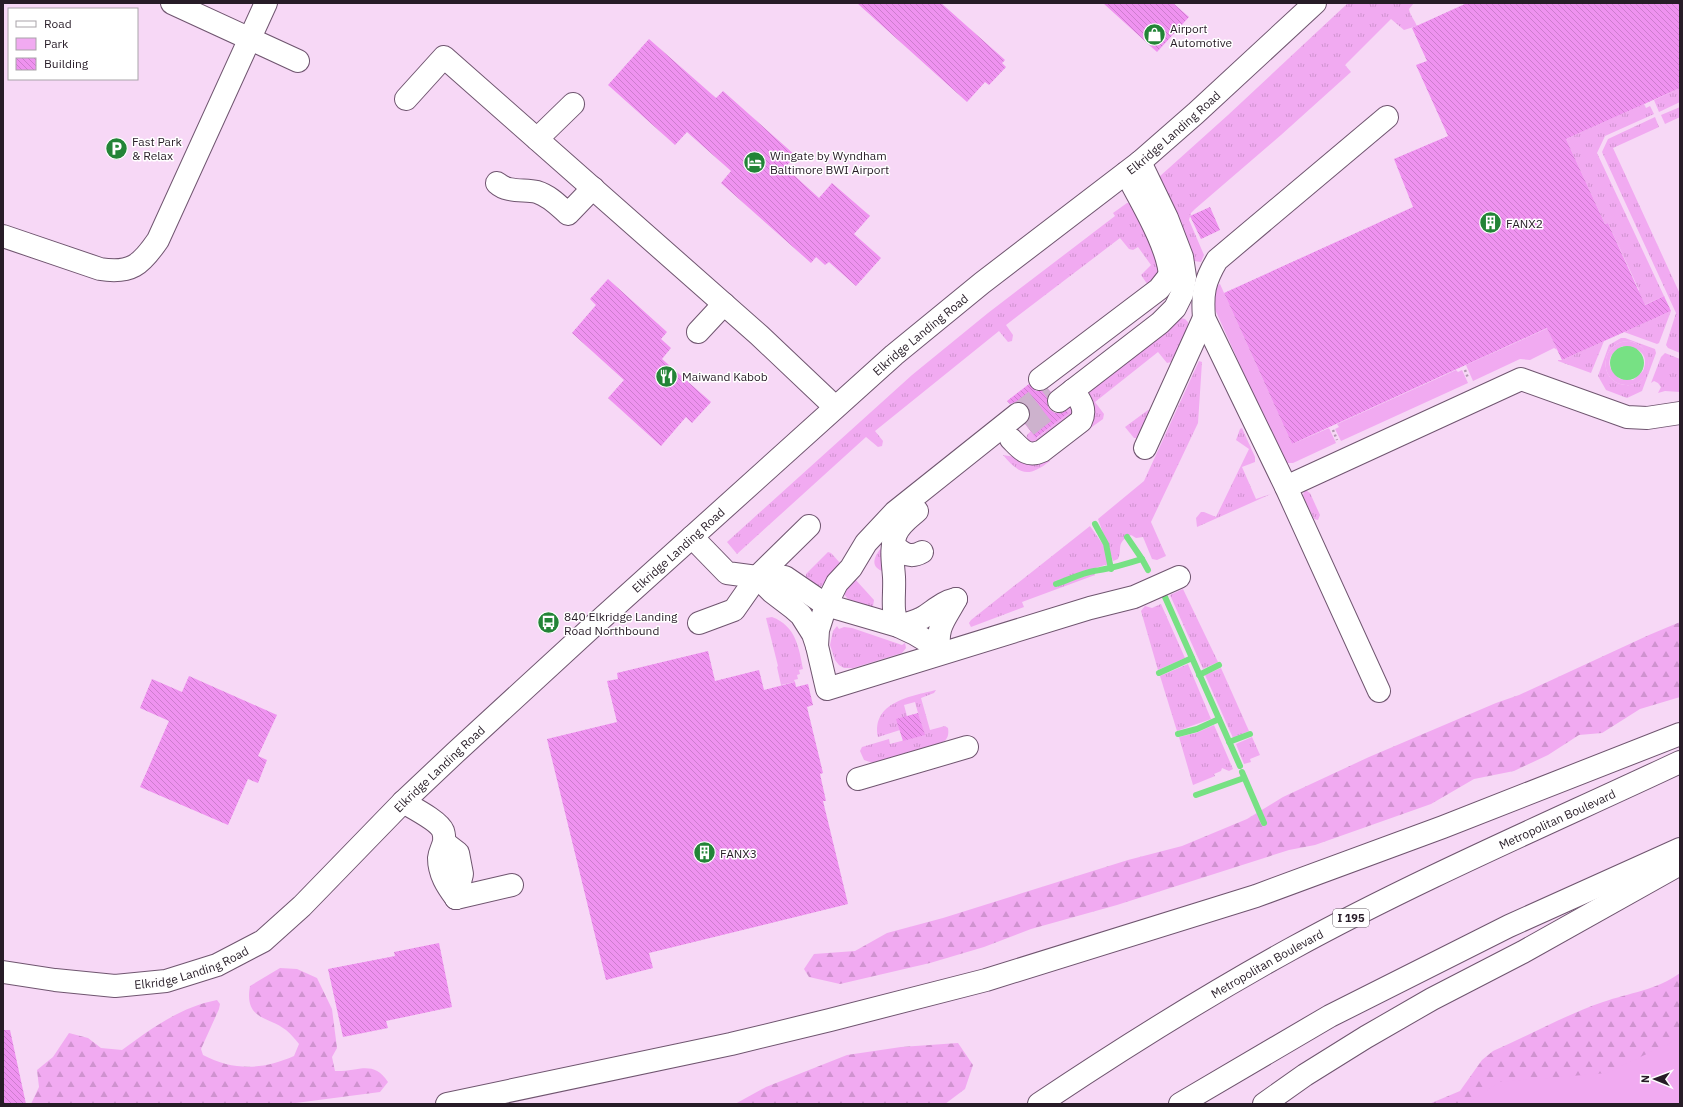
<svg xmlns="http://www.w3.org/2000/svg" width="1683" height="1107" viewBox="0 0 1683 1107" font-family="'IBM Plex Sans',sans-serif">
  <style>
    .grass { fill: url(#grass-tufts); fill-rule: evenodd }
    .forest { fill: url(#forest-firs) }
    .green { fill: #f1aaf1; fill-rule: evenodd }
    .water { fill: #77e184 }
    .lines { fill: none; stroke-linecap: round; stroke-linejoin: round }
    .stream { stroke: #77e184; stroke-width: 6 }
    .building { fill: url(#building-back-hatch) }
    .minor-tunnel { stroke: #cdb2cd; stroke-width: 22; stroke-dasharray: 22 11; stroke-linecap: butt }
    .minor-casing { stroke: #6f556f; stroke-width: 24 }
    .highway-casing { stroke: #6f556f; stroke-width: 24 }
    .path { stroke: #b098af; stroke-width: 2.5; stroke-dasharray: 2 3; stroke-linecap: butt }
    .minor { stroke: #fff; stroke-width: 22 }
    .highway { stroke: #fff; stroke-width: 22 }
    .labels { text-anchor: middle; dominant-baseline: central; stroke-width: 3; stroke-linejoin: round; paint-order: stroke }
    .shield { fill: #fff; stroke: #686068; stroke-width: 1 }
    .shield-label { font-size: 11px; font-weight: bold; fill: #271c27 }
    .poi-label { font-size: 12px; fill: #271c27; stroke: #fff; text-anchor: start }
    .street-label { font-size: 12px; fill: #271c27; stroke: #fff }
  </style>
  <defs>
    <pattern id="grass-tufts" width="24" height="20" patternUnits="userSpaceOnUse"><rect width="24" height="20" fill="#f1aaf1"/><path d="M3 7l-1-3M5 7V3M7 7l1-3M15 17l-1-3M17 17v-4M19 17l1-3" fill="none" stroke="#cf92cf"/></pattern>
    <pattern id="forest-firs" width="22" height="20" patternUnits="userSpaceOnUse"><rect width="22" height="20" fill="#f1aaf1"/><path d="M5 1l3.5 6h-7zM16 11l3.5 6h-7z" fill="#cf92cf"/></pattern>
    <pattern id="building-back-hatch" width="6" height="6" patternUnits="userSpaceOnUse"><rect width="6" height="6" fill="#ef92f0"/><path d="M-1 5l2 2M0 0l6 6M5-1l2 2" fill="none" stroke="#cd7dce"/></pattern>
  </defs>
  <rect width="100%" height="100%" fill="#f7d8f6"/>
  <!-- grass -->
  <g class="grass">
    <path d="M1348 3H1414L1409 9C1410 15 1414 19 1417 26L1404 30 1391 19 1345 65 1351 72 1281 135 1195 209 1191 213 1189 220 1204 255 1201 262 1194 261 1159 177 1228 115Z"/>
    <polygon points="1680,88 1680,102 1659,112 1654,100"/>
    <polygon points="1644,104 1646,108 1650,106 1654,114 1605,136 1597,153 1664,296 1622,315 1616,301 1639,290 1608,223 1605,224 1566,139"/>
    <polygon points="1680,107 1680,117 1665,124 1661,115"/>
    <polygon points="1655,117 1659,127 1613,148 1680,294 1680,353 1668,348 1666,345 1676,313 1602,152 1608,139"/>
    <polygon points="1127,203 1131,203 1162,268 1150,288 1141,275 1151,265 1138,247 1133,250 1129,249 1120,238 1006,325 1013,335 1012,341 1008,342 999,331 875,431 883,441 882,446 878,447 866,437 737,554 727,542 912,375 988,313 1115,216 1113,213"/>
    <polygon points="1671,311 1659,343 1657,344 1624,332"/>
    <polygon points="1177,317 1185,319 1188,322 1188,327 1171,362 1167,363 1158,352 1095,402 1104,414 1103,419 1085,432 1082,428 1089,389"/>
    <path d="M1621 338H1625L1655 349 1656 353 1642 391 1627 398 1606 390 1598 376 1609 345ZM1629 341C1658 346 1653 388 1625 385 1597 382 1600 341 1629 341Z"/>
    <polygon points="1604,341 1591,373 1558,361 1558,360 1562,360"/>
    <polygon points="1665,353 1680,359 1680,392 1665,391 1658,393 1661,387 1658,383 1654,381 1651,383 1661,357"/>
    <path d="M1199 361 1202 362 1198 423 1151 522 1166 556 1157 560 1152 559 1143 537 1136 538 1131 535C1115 543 1123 548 1118 559L1113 561 1098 519 1144 481Z"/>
    <polygon points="1069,404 1077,411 1040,445 1026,442 1027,435 1031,431 1037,438 1067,413 1062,406"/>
    <polygon points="1148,410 1151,410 1138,438 1134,438 1125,427"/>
    <polygon points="1242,428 1255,457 1255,462 1242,467 1256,499 1271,494 1197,527 1196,518 1201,512 1204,512 1216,517 1249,449 1236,440 1240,429"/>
    <path d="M1003 455 1015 457H1046L1050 461C1028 478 1020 475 1003 455Z"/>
    <polygon points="1304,491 1307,491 1310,493 1320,515 1318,520 1314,519 1303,496"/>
    <polygon points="1090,526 1104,546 1108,564 1055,581 1057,586 1093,573 1095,575 1022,602 1024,607 971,627 969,623 971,620"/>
    <path d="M882 547 885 571H882C869 566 875 555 882 547Z"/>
    <polygon points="828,552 831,553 841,564 833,577 819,588 806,579 806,574"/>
    <polygon points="854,578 874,600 873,606 870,607 848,599 843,593"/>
    <polygon points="1183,589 1218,662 1203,669 1170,595"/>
    <polygon points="1161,604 1185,658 1158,670 1141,611 1145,606 1152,608"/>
    <path d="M772 617C796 626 799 648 803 669L799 670 800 674 797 675 798 679 794 680 795 682 781 685 777 667 778 666 766 618Z"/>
    <polygon points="837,626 839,629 844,627 852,628 902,645 905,643 906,648 902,653 853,668 844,668 839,665 835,660 830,645 833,631"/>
    <polygon points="1188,664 1211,719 1177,731 1160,676"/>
    <polygon points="1221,668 1249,731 1233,738 1205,675"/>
    <path d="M936 690 934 693 921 698 930 730 945 726 948 728C949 734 948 739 943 742L873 763 864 760 860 751 862 747 889 739 890 744 924 735 915 702 904 705 907 716 900 730 878 737C871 702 912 696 936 690Z"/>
    <polygon points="1214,725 1233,769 1229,771 1222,768 1221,771 1214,774 1215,776 1193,785 1179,737 1196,733"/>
    <polygon points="1252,737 1260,755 1250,759 1251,762 1244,764 1236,744"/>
  </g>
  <!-- forest -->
  <g class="forest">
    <polygon points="1680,622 1680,697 1640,709 1602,733 1579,735 1548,755 1514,771 1474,779 1431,804 1315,845 1289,850 1117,905 1031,929 984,947 930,963 840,984 809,977 804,969 814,954 855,951 887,933 943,918 1128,860 1182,846 1247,819 1283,797 1369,757 1496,703 1519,695 1649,635"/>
    <path d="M280 968 297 969 317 978 332 1009 337 1048 332 1057 335 1071C358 1072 373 1059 388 1082L380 1092 288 1104H31L39 1087 37 1070 53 1057 69 1033 88 1038 101 1048 122 1050C151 1029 180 1007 217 1000L220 1004 219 1009 201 1049 203 1055C234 1071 262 1070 294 1056L299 1044C295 1039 291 1034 286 1030 268 1016 244 1020 250 986Z"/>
    <path d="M1680 973V1104H1429L1460 1091 1482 1060 1493 1051C1530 1035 1565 1015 1603 1002 1629 993 1657 990 1680 973Z"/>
    <polygon points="958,1043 973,1065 965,1089 945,1104 735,1104 766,1087 847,1055 901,1047"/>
  </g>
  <!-- green -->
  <g class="green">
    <polygon points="1220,284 1292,444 1329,428 1336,443 1293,463 1284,463 1213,305 1214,287"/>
    <polygon points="1548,328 1557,350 1554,348 1530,360 1520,359 1473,381 1466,365"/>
    <path d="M1629 341C1659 347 1653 388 1625 385 1597 382 1600 341 1629 341ZM1623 346C1638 347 1650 354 1643 371L1633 380 1620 379C1617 376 1613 373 1611 369 1606 359 1614 350 1623 346Z"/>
    <polygon points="1456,370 1458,372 1462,370 1468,383 1341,441 1335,429 1339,427 1337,424"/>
    <polygon points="1680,1038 1680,1104 1467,1104 1499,1082 1607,1073"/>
  </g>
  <!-- water -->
  <circle class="water" cx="1627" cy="363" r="17"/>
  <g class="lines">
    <!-- stream -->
    <g class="stream">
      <polyline points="1095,524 1106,544 1111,569"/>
      <polyline points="1127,537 1142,559 1148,570"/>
      <path d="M1056 584C1068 580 1082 573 1094 571 1111 569 1126 564 1142 559"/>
      <polyline points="1165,597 1240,766"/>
      <polyline points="1159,673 1192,658"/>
      <polyline points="1199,675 1219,665"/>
      <polyline points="1178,734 1197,729 1219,719"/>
      <polyline points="1229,742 1250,734"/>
      <polyline points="1242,772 1264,823"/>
      <polyline points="1196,795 1244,778"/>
    </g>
  </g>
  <!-- building -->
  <g class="building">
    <polygon points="857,3 941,3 1005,60 1002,63 1006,67 989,85 985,82 967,102"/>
    <polygon points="1103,3 1173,3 1189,17 1157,52"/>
    <polygon points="1467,3 1680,3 1680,88 1566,139 1605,224 1608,223 1645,305 1664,296 1671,311 1562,360 1547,328 1292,444 1224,293 1413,207 1394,159 1448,136 1416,65 1427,61 1412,28"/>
    <polygon points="649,39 716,98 723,91 796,156 785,167 819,198 832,183 870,216 854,234 881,258 856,286 829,262 825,265 816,257 811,263 721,183 731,171 687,132 675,145 608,85"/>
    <polygon points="1210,207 1220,230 1201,239 1190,216"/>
    <polygon points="608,279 667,332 661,339 671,348 662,359 711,402 692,423 686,417 661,446 608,398 624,380 572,333 596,305 590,299"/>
    <polygon points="1029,384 1036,391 1042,391 1048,389 1051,392 1047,397 1047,402 1049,409 1055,413 1060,413 1066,411 1068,413 1036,438 1025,424 1030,418 1030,413 1028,407 1022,402 1016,402 1010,404 1007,401"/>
    <polygon points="708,651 715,681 759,670 764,690 795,682 796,687 808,684 813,705 807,707 823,773 820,774 826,801 823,801 848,904 649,953 653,968 606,980 547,739 617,722 607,681 618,679 617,673"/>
    <polygon points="189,676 277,715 258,756 267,760 258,783 248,779 228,825 140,787 169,721 140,708 152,679 182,692"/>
    <polygon points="918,713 925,735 903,741 896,719"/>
    <polygon points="439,943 452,1007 386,1021 388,1028 343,1037 328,969 395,956 394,952"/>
    <polygon points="3,1030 10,1030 26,1104 3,1104"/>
  </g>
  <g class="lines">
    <!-- minor-tunnel -->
    <g class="minor-tunnel">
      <polyline points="1018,414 1049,390"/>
      <polyline points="1027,426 1059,401"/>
    </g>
    <defs>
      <g id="minor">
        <polyline points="172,3 298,61"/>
        <polyline points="406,99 444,57 759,335 835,407"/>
        <polyline points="537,139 573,104"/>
        <path d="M1126 173C1140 200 1171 250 1170 280"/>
        <path d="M497 183C508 193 524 189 537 192 550 196 559 206 568 214L593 188"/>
        <path d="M3 236 100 269C131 274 141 265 158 240L266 3"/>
        <polyline points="698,332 724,304"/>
        <polyline points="1040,379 1159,289 1170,275"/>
        <polyline points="1059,401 1160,323 1175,308 1182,294 1185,277 1182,257 1167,218 1140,162"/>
        <polyline points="1018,414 895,512 866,543 851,568 837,583 826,605 818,630 817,646 827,689 1090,608 1134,597 1179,577"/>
        <path d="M1011 439C1021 449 1027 458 1042 451L1081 421C1087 409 1080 400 1073 390"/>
        <polyline points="1145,448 1204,318"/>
        <polyline points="1286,487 1521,379 1627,417 1647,418 1680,413"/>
        <path d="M917 511C909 518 900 524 896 534 890 548 893 562 894 577 895 594 891 611 898 626 907 624 914 622 922 618 934 611 942 602 956 599"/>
        <polyline points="692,537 727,573 757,577 773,575 785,577 826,605 898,626 915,634 930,643 940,653"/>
        <path d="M893 544C901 553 910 559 922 552"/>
        <polyline points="757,577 772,592 793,608 801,615 813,634 817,646"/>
        <polyline points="699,623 734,610 757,577 809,526"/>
        <path d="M940 653C935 627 945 620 956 599"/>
        <path d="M1379 691 1286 487 1204 318C1202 293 1204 282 1217 260L1387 117"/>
        <polyline points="858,779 967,747"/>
        <path d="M403 802C413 808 439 821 443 831 447 844 440 848 439 858 439 874 447 886 456 898"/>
        <polyline points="445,843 458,853 462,874 456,898"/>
        <polyline points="456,898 512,885"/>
        <path id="s1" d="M3 972 55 980 115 986 166 981 217 965 263 941 302 906 403 802 456 752 591 628 894 355 982 283 1140 162 1196 113 1315 3"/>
      </g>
      <g id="highway">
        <polyline points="447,1104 731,1044 830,1020 986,980 1256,896 1443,827 1680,734"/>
        <path id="s2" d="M1039 1104C1121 1049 1204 997 1291 949 1417 880 1550 823 1680 762"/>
        <polyline points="1180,1104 1330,1016 1509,926 1680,849"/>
        <polyline points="1264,1104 1305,1075 1366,1037 1432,999 1523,952 1680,864"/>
      </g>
    </defs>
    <!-- minor casing -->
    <use href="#minor" class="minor-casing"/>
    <!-- highway casing -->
    <use href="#highway" class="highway-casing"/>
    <!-- path -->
    <g class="path">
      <polyline points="1465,370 1468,378"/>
      <polyline points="1333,430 1337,440"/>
    </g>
    <!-- minor -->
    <use href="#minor" class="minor"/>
    <!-- highway -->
    <use href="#highway" class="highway"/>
  </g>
  <!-- icons -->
  <defs>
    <symbol id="shop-disc" viewBox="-11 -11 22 22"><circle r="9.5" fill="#238437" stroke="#fff"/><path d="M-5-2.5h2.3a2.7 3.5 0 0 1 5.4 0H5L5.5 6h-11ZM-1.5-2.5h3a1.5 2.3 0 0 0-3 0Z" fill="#fff"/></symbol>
    <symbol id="parking-disc" viewBox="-11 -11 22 22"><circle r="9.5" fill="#238437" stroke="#fff"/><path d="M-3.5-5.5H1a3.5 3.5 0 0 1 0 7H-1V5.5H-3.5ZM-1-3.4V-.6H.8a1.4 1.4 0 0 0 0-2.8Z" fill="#fff"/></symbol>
    <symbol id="hotel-disc" viewBox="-11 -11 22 22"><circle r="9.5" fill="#238437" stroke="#fff"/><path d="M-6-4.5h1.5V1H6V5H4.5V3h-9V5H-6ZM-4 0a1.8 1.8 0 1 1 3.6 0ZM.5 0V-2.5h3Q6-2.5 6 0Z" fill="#fff"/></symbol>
    <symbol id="building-disc" viewBox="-11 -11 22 22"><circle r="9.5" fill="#238437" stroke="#fff"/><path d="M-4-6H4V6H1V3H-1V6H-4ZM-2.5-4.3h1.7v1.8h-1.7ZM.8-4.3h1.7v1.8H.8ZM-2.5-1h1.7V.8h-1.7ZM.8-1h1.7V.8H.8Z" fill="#fff"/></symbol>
    <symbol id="restaurant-disc" viewBox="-11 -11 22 22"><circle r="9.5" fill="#238437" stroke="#fff"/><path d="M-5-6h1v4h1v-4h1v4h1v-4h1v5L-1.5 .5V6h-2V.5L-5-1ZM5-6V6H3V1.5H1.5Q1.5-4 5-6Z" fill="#fff"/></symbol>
    <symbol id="bus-disc" viewBox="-11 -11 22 22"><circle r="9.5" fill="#238437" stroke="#fff"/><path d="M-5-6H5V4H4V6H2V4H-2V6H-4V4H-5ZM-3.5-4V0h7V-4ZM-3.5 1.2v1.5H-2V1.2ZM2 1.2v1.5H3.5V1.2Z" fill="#fff"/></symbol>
  </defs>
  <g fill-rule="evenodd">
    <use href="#shop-disc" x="1142" y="22" width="25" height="25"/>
    <use href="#parking-disc" x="104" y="136" width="25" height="25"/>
    <use href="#hotel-disc" x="742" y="150" width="25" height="25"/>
    <use href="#building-disc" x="1478" y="210" width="25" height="25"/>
    <use href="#restaurant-disc" x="654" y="364" width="25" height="25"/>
    <use href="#bus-disc" x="536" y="610" width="25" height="25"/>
    <use href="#building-disc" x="692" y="840" width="25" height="25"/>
  </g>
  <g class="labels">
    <!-- shield labels -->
    <rect class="shield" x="1333" y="909" width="36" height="18" rx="3"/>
    <g class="shield-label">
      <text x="1351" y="918">I 195</text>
    </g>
    <!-- poi labels -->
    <g class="poi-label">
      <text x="1170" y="28">Airport<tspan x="1170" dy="14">Automotive</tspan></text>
      <text x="132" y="141">Fast Park<tspan x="132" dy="14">&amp; Relax</tspan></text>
      <text x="770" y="155">Wingate by Wyndham<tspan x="770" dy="14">Baltimore BWI Airport</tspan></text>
      <text x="1506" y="223">FANX2</text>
      <text x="682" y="376">Maiwand Kabob</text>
      <text x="564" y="616">840 Elkridge Landing<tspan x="564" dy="14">Road Northbound</tspan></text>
      <text x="720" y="853">FANX3</text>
    </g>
    <!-- street labels -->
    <g class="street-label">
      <text stroke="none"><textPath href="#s1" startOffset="1488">Elkridge Landing Road</textPath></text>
      <text stroke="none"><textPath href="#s1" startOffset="1164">Elkridge Landing Road</textPath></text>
      <text stroke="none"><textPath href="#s1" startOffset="840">Elkridge Landing Road</textPath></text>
      <text stroke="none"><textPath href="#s1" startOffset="516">Elkridge Landing Road</textPath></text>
      <text stroke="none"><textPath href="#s2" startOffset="592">Metropolitan Boulevard</textPath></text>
      <text stroke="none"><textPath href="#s2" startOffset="268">Metropolitan Boulevard</textPath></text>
      <text stroke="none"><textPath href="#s1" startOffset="192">Elkridge Landing Road</textPath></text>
    </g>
  </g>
  <!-- border -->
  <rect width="1683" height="1107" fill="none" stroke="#271c27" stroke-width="8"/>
  <!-- legend -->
  <rect x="8" y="8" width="130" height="72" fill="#ffffff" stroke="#a9a4a9"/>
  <rect x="16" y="21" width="20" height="6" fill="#ffffff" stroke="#a9a4a9"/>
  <text x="44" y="28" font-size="12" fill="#271c27">Road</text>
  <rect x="16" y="38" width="20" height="12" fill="#f1aaf1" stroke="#a9a4a9"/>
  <text x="44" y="48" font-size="12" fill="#271c27">Park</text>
  <rect x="16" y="58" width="20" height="12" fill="url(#building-back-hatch)" stroke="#a9a4a9"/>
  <text x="44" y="68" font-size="12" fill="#271c27">Building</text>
  <!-- north arrow -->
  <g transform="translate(1655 1079) rotate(271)" stroke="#ffffff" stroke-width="3" paint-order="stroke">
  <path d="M0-3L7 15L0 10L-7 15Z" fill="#271c27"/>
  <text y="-6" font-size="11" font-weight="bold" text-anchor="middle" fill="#271c27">N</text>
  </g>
</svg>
